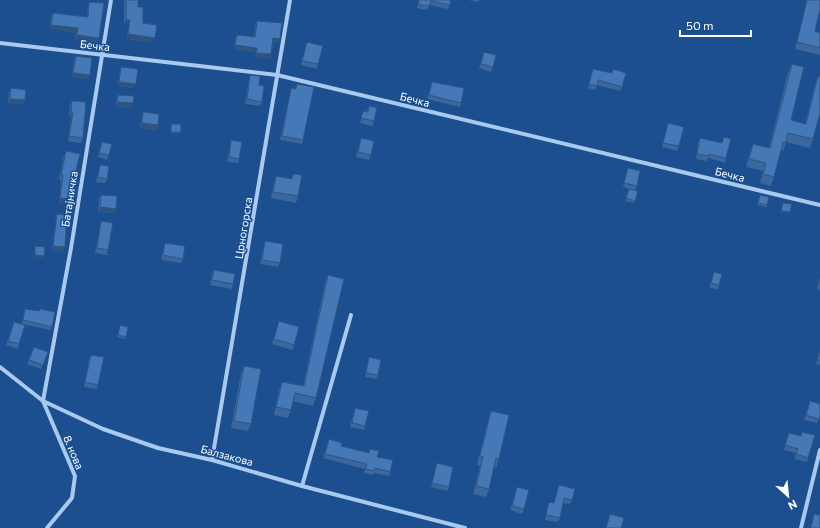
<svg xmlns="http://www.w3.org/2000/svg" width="820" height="528" viewBox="0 0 820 528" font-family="Commissioner,sans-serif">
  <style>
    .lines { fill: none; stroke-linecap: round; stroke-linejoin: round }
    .street { stroke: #a9c9ee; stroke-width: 4 }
    .wall { fill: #3a679d }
    .shaded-wall { fill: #305480 }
    .building { fill: #4478b7; stroke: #305480 }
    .labels { text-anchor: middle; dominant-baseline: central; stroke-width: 3; stroke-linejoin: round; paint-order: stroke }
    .street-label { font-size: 11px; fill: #fff; stroke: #1b4f8f }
  </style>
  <rect width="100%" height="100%" fill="#1b4f8f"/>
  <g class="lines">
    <!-- street -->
    <g class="street">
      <polyline points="0,43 277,75 820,205"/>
      <polyline points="0,367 43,401 103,429 158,448 212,460 302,486 465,528"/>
      <polyline points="212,460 290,0"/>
      <polyline points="302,486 351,315"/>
      <polyline points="47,528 72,498 75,476 43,401 71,248 111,0"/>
      <polyline points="801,528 820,450"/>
    </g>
  </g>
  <!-- wall -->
  <g class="wall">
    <polygon points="124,0 138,0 138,7 143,23 153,42 127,39 129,24 124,24"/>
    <polygon points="419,0 451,0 448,9 429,5 428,10 425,9 424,10 417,8"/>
    <polygon points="468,0 479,0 478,2"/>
    <polygon points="807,0 820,0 815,31 820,33 820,55 795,49"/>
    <polygon points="89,2 97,42 75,40 76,33 50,29 51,17 53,13 87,17 88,6"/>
    <polygon points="257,21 279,43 273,43 271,54 270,59 255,57 256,52 234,50 235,39 237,35 254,37 255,25"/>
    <polygon points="307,42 318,64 317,69 301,65"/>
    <polygon points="484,52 493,67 491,72 479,68"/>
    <polygon points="76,56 90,75 88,79 72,77 74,60"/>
    <polygon points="792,64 791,120 805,124 815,85 818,76 813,139 810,148 786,142 783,151 781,150 774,177 771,186 760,183 763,171 746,167 750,152 753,144 769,148 788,72"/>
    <polygon points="121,67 134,88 118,86 120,72"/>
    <polygon points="593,69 622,87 620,91 597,85 595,90 588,88"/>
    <polygon points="250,75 259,85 262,102 260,106 245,104 249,79"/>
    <polygon points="432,82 461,103 460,107 427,99"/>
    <polygon points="297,84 303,140 302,144 280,140 290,93 291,88 295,89"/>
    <polygon points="11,88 25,100 23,104 8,103 9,93"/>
    <polygon points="118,95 132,108 116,107 116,100"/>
    <polygon points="72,101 83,138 81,143 68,141 71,118 69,118 70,105"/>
    <polygon points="369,106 374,121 372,126 360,123 363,111 367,111"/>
    <polygon points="143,112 158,125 157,130 140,128 142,116"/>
    <polygon points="668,123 679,146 677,151 662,147"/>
    <polygon points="724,137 726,158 725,163 708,158 707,161 696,159 698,143 700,138 722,143"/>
    <polygon points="361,138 371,155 369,160 356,157"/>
    <polygon points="231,140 239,159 238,163 227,162 230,145"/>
    <polygon points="102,142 109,155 107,160 98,157"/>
    <polygon points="66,151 74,178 73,182 71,182 69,199 68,204 59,203 61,180 59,179 64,155"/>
    <polygon points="100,165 107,179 105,183 96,182 99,169"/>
    <polygon points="628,168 637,186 635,190 638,191 634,203 625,201 629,189 623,187"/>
    <polygon points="293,174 298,196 296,203 271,198 274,183 276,176 291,179"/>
    <polygon points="101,195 116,209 115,213 98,212 99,199"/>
    <polygon points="759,197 767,205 766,207 757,205"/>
    <polygon points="57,214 63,252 52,250 56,218"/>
    <polygon points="101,221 108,250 107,255 95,253 100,225"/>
    <polygon points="265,241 280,263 278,267 260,264 264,245"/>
    <polygon points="165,243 183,259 181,263 161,260 164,247"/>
    <polygon points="214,270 233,284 232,289 210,285 212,274"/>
    <polygon points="714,272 719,285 718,290 709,287"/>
    <polygon points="328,275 316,398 313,406 293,401 291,410 288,418 274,415 279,390 282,382 303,386 325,283"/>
    <polygon points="820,278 820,290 817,289"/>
    <polygon points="25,309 52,327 50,330 22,324 24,313"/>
    <polygon points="279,321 294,345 292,350 272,344"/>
    <polygon points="14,322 25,325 18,349 6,345"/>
    <polygon points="120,325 126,337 125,339 117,337"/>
    <polygon points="34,347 48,352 41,369 27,364"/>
    <polygon points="820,349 820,365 816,364"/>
    <polygon points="91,355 98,385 97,389 84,387 89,359"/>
    <polygon points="369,357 378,375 376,379 365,377"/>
    <polygon points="244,366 251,424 248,431 231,428 241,373"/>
    <polygon points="810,401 820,415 817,423 804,420"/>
    <polygon points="355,408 365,426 364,430 350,427"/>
    <polygon points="491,411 499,459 496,468 494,467 489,489 486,497 473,494 480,466 477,465 488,420"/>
    <polygon points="789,433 808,458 807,462 795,459 796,453 784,450"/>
    <polygon points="329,439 341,446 369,453 370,449 390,472 389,476 373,473 373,475 364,473 365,469 323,458"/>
    <polygon points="437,463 449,487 447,491 431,487"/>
    <polygon points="559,485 572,500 570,504 563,503 560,518 558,522 545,520 547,507 549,502 554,503"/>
    <polygon points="517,487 524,509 522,514 510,510"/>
  </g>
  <!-- shaded-wall -->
  <g class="shaded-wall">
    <polygon points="126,20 130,20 129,24 124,24"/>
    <polygon points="51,25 78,28 76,33 50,29"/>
    <polygon points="128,34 155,38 153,42 127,39"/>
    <polygon points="77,35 99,38 97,42 75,40"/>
    <polygon points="273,38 280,39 279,43 272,43"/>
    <polygon points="235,45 257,48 256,52 234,50"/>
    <polygon points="257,53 271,54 270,59 255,57"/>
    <polygon points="73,73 90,75 88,79 72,77"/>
    <polygon points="119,82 136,84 134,88 118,86"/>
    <polygon points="10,99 25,100 23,104 8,103"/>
    <polygon points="117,102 133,103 132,108 116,107"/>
    <polygon points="71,113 73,113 71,118 69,118"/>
    <polygon points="142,123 158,125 157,130 140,128"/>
    <polygon points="171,132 181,132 180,134 171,134"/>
    <polygon points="60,198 69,199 68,204 59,203"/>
    <polygon points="100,207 116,209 115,213 98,212"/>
    <polygon points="781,211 790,212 790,214 781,213"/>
    <polygon points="53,246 65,247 63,252 52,250"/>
    <polygon points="35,255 44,256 43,258 34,257"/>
  </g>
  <!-- building -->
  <g class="building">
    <polygon points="126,0 138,0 138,7 143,7 143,23 157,25 155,38 128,34 130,20 126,20"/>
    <polygon points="419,0 451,0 450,5 431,1 429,6 426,5 425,6 418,4"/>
    <polygon points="807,0 820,0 820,9 815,31 820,33 820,48 797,42"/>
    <polygon points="89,2 104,3 99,38 77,35 78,28 51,25 53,13 88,17"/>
    <polygon points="257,21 282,23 280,39 273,38 271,54 257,53 257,48 235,45 237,35 255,37"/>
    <polygon points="307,42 323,46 318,64 302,61"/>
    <polygon points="484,52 496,55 493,67 481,64"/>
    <polygon points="76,56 92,58 90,75 73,73"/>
    <polygon points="792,64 804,67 791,120 806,124 818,76 820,77 820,113 813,139 788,133 786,142 783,142 774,177 763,174 766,163 749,159 753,144 770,148"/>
    <polygon points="121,67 138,69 136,84 119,82"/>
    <polygon points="593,69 612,73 613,69 626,73 622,87 598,80 597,86 589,84"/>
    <polygon points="250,75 260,76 259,85 264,86 262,102 247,99"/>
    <polygon points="432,82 464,88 461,103 429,95"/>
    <polygon points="297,84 314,87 303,140 282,136 291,88 296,89"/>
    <polygon points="11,88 26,90 25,100 10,99"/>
    <polygon points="118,95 134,96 133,103 117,102"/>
    <polygon points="72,101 86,102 83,138 69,136 73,113 71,113"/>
    <polygon points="369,106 377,108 374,121 361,118 363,111 368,112"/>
    <polygon points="143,112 159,114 158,125 142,123"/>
    <polygon points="668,123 684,127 679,146 663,143"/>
    <rect x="171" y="124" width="10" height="8"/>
    <polygon points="724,137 731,139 726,158 709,154 709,156 697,154 700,138 722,143"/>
    <polygon points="361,138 374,141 371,155 358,152"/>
    <polygon points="231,140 242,142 239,159 229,157"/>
    <polygon points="102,142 112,144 109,155 99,153"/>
    <polygon points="66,151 80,154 74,178 72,177 69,199 60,198 63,175 61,175"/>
    <polygon points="100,165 109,166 107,179 98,177"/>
    <polygon points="628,168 640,171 637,186 624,183"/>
    <polygon points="293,174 302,175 298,196 273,192 276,176 292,179"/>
    <polygon points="629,189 638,191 635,201 626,198"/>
    <polygon points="101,195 117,196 116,209 100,207"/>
    <polygon points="760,195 769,197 767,205 758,203"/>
    <polygon points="783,203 792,204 790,212 781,211"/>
    <polygon points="57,214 67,215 65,247 53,246"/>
    <polygon points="101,221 113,223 108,250 97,248"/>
    <polygon points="265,241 283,244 280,263 262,260"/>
    <polygon points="165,243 185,246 183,259 163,255"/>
    <polygon points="35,246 45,247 44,256 35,255"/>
    <polygon points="214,270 235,274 233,284 212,280"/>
    <polygon points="714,272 722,274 719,285 711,283"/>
    <polygon points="328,275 344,279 316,398 295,393 291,410 276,407 282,382 304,386"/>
    <polygon points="25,309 39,311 40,309 55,312 52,327 23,320"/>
    <polygon points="279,321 299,327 294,345 274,339"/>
    <polygon points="14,322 25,325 19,344 8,341"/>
    <polygon points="120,325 128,327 126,337 118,335"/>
    <polygon points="34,347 48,352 43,365 29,360"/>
    <polygon points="820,350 820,360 817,360"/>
    <polygon points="91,355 104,357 98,385 85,382"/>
    <polygon points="369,357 381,360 378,375 366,373"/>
    <polygon points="244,366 261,369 251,424 234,421"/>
    <polygon points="810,401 820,404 820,415 819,419 806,415"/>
    <polygon points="355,408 369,411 365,426 352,423"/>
    <polygon points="491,411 509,415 499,459 496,458 489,489 476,486 483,457 480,456"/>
    <polygon points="802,432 815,435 808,458 796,454 798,449 785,445 789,433 801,436"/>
    <polygon points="329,439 342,443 341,446 369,453 370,449 379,451 377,457 393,460 390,472 375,468 374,471 365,469 367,464 325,454"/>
    <polygon points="437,463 453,467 449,487 432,483"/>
    <polygon points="559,485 575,489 572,500 564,498 560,518 546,515 549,502 554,503"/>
    <polygon points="517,487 529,490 524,509 512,506"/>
    <polygon points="610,514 624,518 621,528 606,528"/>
    <polygon points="814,514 820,515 820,528 811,528"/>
  </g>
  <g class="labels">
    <!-- street labels -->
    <g class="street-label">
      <text transform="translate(95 45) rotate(7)">Бечка</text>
      <text transform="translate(415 99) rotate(14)">Бечка</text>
      <text transform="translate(730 174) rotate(14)">Бечка</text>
      <text transform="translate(69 199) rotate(-81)">Батајничка</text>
      <text transform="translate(243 228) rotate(-81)">Црногорска</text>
      <text transform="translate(74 452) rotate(67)">8. нова</text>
      <text transform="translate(227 455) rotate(15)">Балзакова</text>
    </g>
  </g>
  <!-- north arrow -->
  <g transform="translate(788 496) rotate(153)" stroke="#1b4f8f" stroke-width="3" paint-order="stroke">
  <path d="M0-3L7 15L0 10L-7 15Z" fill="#ffffff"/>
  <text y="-6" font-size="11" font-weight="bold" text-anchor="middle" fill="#ffffff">N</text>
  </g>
  <!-- scale -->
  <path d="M680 30v6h71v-6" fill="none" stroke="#ffffff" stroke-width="2"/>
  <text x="686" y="30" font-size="12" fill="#ffffff" stroke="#1b4f8f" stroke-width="3" paint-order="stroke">50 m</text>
</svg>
